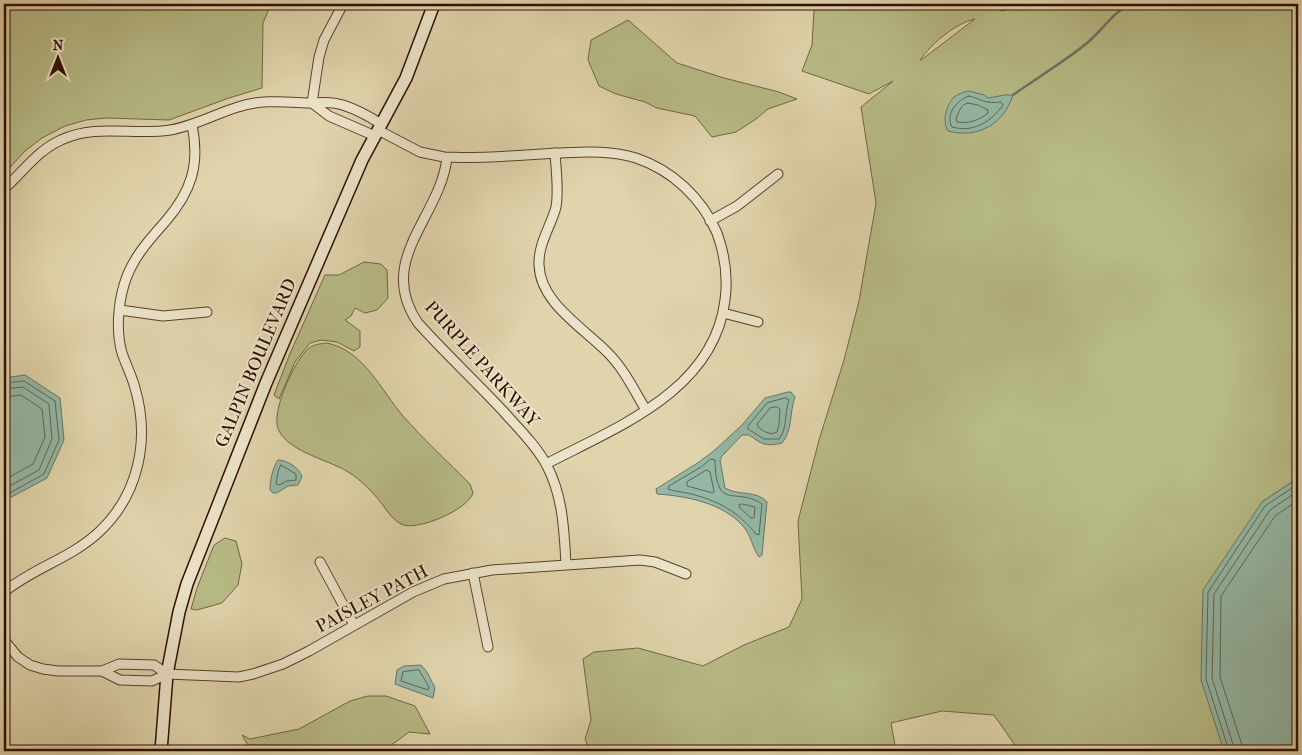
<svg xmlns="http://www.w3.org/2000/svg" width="1302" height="755" viewBox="0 0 1302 755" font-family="'IM FELL French Canon',serif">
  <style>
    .green { fill: #b7bb86; stroke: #726543; fill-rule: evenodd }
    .water { fill: #94b8a6; stroke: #6b7464 }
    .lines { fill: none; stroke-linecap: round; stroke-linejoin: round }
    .shore { stroke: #616453; stroke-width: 1 }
    .stream { stroke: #6b7464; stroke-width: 2.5 }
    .street-casing { stroke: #5a402b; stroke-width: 11 }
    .secondary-casing { stroke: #2e0f00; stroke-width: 14 }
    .street { stroke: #ebe3c9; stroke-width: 9 }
    .secondary { stroke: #ebe3c9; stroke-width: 11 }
    .labels { text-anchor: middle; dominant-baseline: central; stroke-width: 4; stroke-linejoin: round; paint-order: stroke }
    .street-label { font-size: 18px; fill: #2e0f00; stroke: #ebe3c9 }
  </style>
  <rect width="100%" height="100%" fill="#e0d4ac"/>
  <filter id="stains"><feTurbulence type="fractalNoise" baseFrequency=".004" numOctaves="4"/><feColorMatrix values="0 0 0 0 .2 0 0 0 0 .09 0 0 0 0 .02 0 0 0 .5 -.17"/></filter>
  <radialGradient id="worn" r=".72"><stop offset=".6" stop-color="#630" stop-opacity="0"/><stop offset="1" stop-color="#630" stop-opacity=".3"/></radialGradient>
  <!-- green -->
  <g class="green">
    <polygon points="4,4 271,4 263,23 262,88 229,98 169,120 106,118 86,120 65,126 42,138 25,151 4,174"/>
    <path d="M803 4H1022L1001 11 1027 4H1298V478L1262 502 1222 746 1224 751H1019L994 715 942 711 891 723 896 751H602L588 746 585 739 591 720 583 659 594 652 638 648 703 666 744 645 789 627 802 599 798 521 819 440 844 360 859 301 876 203 861 107 893 81 869 94 802 71 812 45 814 10ZM975 19 921 60H920C932 43 956 23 975 19Z"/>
    <polygon points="628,20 677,63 724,78 779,92 797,99 768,109 756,119 736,132 712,137 695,116 657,108 645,102 616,94 599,86 588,60 591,40"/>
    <polygon points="364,262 381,264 387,270 388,298 377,310 365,313 355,308 351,316 345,320 360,331 360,347 354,351 337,342 321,340 310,343 295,362 279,399 274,395 289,356 325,275 339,275"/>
    <path d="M327 343C363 350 381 390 403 416 424 440 448 462 470 484L473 493C468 510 416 532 401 524 391 519 385 507 378 499 370 489 360 480 350 473 330 460 291 453 279 431 269 415 295 359 309 348 315 344 320 344 327 343Z"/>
    <polygon points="225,538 236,541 242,564 238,585 222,603 197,610 191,609 197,588 214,545"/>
    <polygon points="368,696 386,696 415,706 430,734 409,732 390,746 248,745 242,735 250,739 299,729 350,701"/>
  </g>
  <!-- water -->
  <g class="water">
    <path d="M969 91 984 95 988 98 1005 95H1013C1004 124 978 139 948 131 942 121 946 106 954 97 958 94 964 92 969 91Z"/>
    <polygon points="25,375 60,398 64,440 47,478 4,501 4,378"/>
    <path d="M788 392H791L795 397C789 414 793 430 782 443 765 447 762 444 749 435H742L722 456 720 460 725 488C738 496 757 490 767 502L762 555 759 557C752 548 752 536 743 526 723 503 686 496 657 494L656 489 699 462 715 450 742 425 765 398Z"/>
    <path d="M278 460C287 460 300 468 302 477L298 485 288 486 277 493H273L270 490C270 480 273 467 278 460Z"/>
    <polygon points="1298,478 1298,751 1224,751 1201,680 1203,590 1262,502"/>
    <polygon points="421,665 427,672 435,688 433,698 395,684 397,670 404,666"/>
  </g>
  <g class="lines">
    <!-- shore -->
    <g class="shore">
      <path d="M969 96C983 100 986 104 1001 102L1003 105C991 122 973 133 952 127 945 114 957 100 969 96Z"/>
      <path d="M968 103 978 105 988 110V113C980 120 968 124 957 122L956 119C959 112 960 105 968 103Z"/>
      <polyline points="4,383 24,381 55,401 59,440 44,474 4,496"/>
      <polyline points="4,389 23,387 49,404 52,439 39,470 4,489"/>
      <polyline points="4,397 21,395 42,409 45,437 33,464 4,480"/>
      <path d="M786 398 789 400C784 413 788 428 779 439H764L748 429V426L767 403Z"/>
      <path d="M777 407 780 409 779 425 777 432C769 436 764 431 758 427L757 424 770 408Z"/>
      <path d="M711 459 715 460C716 513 736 486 762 504L759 535 756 534C739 513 721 502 695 495 686 492 676 492 668 489L669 486 701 467Z"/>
      <polygon points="281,465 296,474 296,480 287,481 279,485 276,484 278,472"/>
      <polygon points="707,470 710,472 714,491 713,493 687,486 687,482"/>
      <polygon points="742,504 755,507 754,518 751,518 740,508 739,505"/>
      <polygon points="419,670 429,687 428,690 401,681 403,672"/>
      <polyline points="1229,751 1206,679 1208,592 1265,506 1298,484"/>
      <polyline points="1235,751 1212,678 1214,594 1270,510 1298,491"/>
      <polyline points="1242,751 1242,745 1220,677 1221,596 1275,516 1298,500"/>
    </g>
    <!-- stream -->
    <path class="stream" d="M1013 95C1038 77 1064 62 1087 43 1102 31 1113 12 1130 4"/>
    <defs>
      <g id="street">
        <polyline points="312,103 319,57 324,40 343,4"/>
        <polyline points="312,103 329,116 375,136"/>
        <path d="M378 130 420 152 444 157C481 159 520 155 557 153 584 152 610 150 636 158 672 170 702 198 717 233 725 255 728 278 725 300 714 391 617 427 546 464"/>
        <path d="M555 153C556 170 559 190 556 207 551 226 538 244 539 265 540 303 584 328 608 353 624 369 634 390 646 410"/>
        <path d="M447 158C440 218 375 260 418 323 445 353 475 381 503 411 518 428 535 444 546 464 563 495 564 530 566 564"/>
        <path d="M4 189C23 172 38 150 61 140 97 123 133 136 170 130 194 126 215 114 238 107 262 99 285 102 310 103 317 103 325 102 333 103 349 105 367 115 381 124"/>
        <polyline points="710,221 737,206 778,174"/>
        <polyline points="120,310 163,316 207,312"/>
        <polyline points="723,313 758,322"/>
        <polyline points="320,562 354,625"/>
        <polyline points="473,573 488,647"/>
        <path d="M4 592C33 568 72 558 100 531 139 494 150 439 135 388 132 376 126 365 122 353 116 332 118 305 124 285 131 260 148 241 165 222 192 191 200 164 192 125"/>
        <polyline points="4,640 18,657 30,665 43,669 58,671 102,671 119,664 154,665 167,674 239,677 253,674 283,664 309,651 413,592 444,579 492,570 640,560 655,562 686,574"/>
        <polyline points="102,671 120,680 152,681 167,674"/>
      </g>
      <polyline id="secondary" points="161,751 167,674 179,612 187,584 266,383 362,160 406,78 434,4"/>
    </defs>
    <!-- street casing -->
    <use href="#street" class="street-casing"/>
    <!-- secondary casing -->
    <use href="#secondary" class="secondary-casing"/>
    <!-- street -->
    <use href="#street" class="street"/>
    <!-- secondary -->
    <use href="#secondary" class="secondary"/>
  </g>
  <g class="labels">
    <!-- street labels -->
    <g class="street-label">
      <text transform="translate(256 363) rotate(-67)">GALPIN BOULEVARD</text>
      <text transform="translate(482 364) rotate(48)">PURPLE PARKWAY</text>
      <text transform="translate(372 599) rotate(-28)">PAISLEY PATH</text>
    </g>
  </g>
  <!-- margin -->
  <rect width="1302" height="755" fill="none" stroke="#e0d4ac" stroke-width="20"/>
  <rect x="5" y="5" width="1292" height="745" fill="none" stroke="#2e0f00" stroke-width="2.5"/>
  <rect x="10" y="10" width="1282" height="735" fill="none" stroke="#2e0f00"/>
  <!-- north arrow -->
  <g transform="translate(58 58)" stroke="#ebe3c9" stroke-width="4" paint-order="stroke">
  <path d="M0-4L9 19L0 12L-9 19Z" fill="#2e0f00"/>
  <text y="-8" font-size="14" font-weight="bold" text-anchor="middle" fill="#2e0f00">N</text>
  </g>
  <rect width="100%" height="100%" filter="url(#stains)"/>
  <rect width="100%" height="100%" fill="url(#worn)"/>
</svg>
